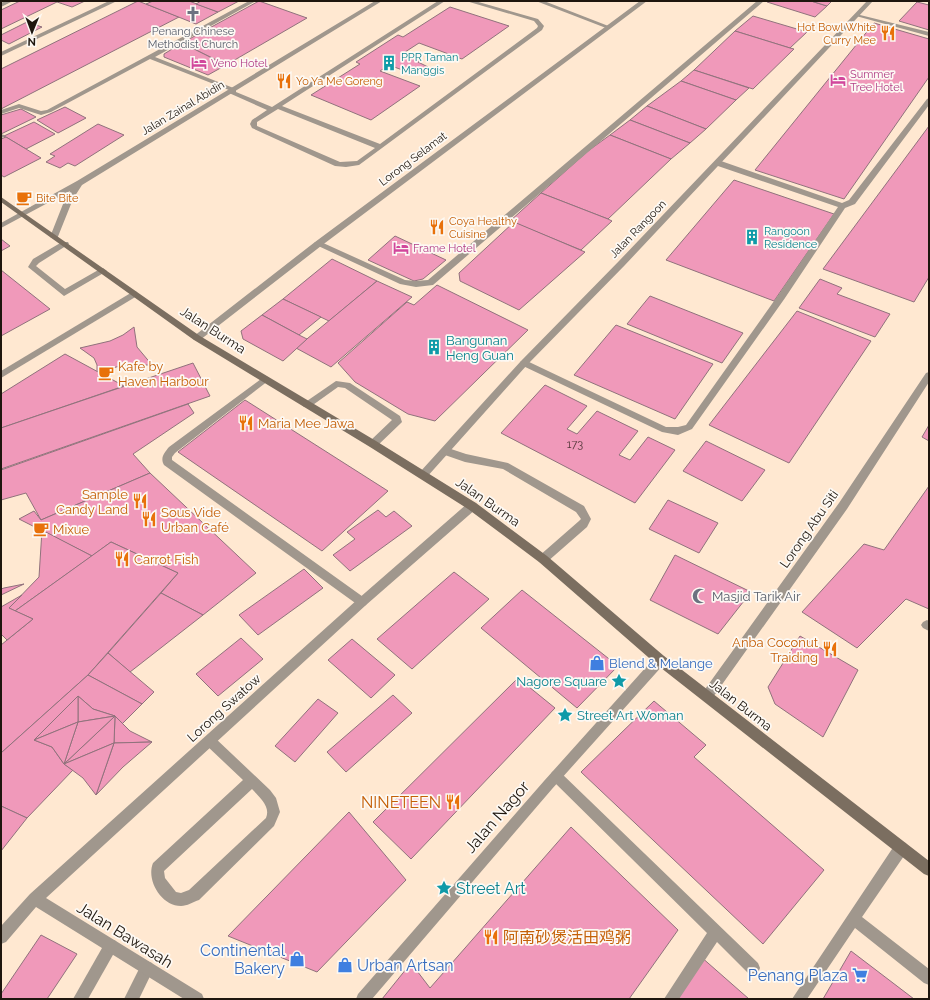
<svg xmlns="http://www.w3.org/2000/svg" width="930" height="1000" viewBox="0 0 930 1000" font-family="Raleway,'Noto Sans SC',sans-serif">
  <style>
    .building { fill: #f099ba; stroke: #90727c }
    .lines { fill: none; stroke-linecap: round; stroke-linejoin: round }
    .lane { fill: #a0978d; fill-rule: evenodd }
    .street { fill: #a0978d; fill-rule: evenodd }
    .secondary { fill: #7b6e60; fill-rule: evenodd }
    .labels { text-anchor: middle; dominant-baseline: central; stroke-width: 3.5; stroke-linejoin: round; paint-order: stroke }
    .far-food-label { font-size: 11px; fill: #c56008; stroke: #fdf9f4; text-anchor: start }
    .far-worship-label { font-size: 11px; fill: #5b616d; stroke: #fdf9f4 }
    .far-culture-label { font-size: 11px; fill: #0d838f; stroke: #fdf9f4; text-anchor: start }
    .far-hotel-label { font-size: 11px; fill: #b23c85; stroke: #fdf9f4; text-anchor: start }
    .far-street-label { font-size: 11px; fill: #1e160e; stroke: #fdf9f4 }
    .number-label { font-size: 11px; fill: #523739 }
    .street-label { font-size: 13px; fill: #1e160e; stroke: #fdf9f4 }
    .culture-label { font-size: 13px; fill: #0d838f; stroke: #fdf9f4; text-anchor: start }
    .food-label { font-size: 13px; fill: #c56008; stroke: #fdf9f4; text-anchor: start }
    .worship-label { font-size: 13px; fill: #5b616d; stroke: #fdf9f4; text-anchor: start }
    .shop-label { font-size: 13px; fill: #366cbe; stroke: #fdf9f4; text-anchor: start }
    .near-food-label { font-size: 16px; fill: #c56008; stroke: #fdf9f4; text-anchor: end }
    .near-street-label { font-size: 16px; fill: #1e160e; stroke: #fdf9f4 }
    .near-culture-label { font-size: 16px; fill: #0d838f; stroke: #fdf9f4; text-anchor: start }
    .near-shop-label { font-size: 16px; fill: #366cbe; stroke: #fdf9f4; text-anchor: end }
  </style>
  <rect width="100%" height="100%" fill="#ffe8d1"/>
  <!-- building -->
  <g class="building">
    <polygon points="20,1 85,1 72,7 57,2 1,29 1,10"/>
    <polygon points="138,1 179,17 1,109 1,69"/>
    <polygon points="153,1 189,1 218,12 196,24 146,4"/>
    <polygon points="201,1 239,1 218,12 196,4"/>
    <polygon points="259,1 307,18 226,65 182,43"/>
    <polygon points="768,1 811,1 827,6 815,17 767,2"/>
    <polygon points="811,1 832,1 827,6"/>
    <polygon points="917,2 929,5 929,30 899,21"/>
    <polygon points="450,7 509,26 462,59 419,43 402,54 420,61 418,62 428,67 421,72 410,68 405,71 389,65 380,71 420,86 371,120 311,95 360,64 356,62 398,35 403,37"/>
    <polygon points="753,16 807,32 790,48 735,31"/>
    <polygon points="27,22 42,27 9,44 1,40 1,35"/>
    <polygon points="874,23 929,39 929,77 844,199 755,170"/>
    <polygon points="735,31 790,48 794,49 753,89 694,70"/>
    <polygon points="182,43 226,65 208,75 164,57 164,54"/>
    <polygon points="694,70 749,88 736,100 681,81"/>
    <polygon points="681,81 736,100 706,129 647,106"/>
    <polygon points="647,106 706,129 690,143 630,120"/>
    <polygon points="65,107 86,118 58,133 37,120"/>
    <polygon points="21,109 36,117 1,134 1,115"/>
    <polygon points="630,120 690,143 671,159 610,135"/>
    <polygon points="34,122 55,134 26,149 4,136"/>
    <polygon points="98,124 124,135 75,166 68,163 60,168 46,162 55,156 50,154"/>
    <polygon points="929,126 929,277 914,302 823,269"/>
    <polygon points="610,135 671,159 608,219 541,193 588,151"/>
    <polygon points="6,137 41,158 4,177 1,175 1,139"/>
    <polygon points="734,180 834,214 774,301 666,260"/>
    <polygon points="541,193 608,219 612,221 581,250 510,221"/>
    <polygon points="514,222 585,252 519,310 460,281 459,273"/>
    <polygon points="395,236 446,260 423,279 414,281 368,260"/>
    <polygon points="1,239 10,246 1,251"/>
    <polygon points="332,259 377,281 329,321 283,299"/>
    <polygon points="1,270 50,309 1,336"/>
    <polygon points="820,279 842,288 837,294 890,314 875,337 799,308"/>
    <polygon points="377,281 412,297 331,367 296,348"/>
    <polygon points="437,285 528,330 435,421 408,414 355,382 338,363 407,302 414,305"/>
    <polygon points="650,296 743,333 722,363 627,324"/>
    <polygon points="283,299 321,317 299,335 262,315"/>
    <polygon points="797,311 871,341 789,463 709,425"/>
    <polygon points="262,315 299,335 307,339 283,361 243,339 241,331"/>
    <polygon points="616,325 713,364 675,419 574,375"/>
    <polygon points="134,327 137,347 152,365 124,365 97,372 97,365 94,358 80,348 110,341 123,335"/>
    <polygon points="65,354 124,386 1,428 1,394"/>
    <polygon points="193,363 210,396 1,469 1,428"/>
    <polygon points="545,385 587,406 567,429 577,434 597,411 638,431 619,455 630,460 648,437 675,450 635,503 501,433"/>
    <polygon points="245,400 388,491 322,551 178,452"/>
    <polygon points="188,404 194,413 133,454 150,473 41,520 26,493 1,500 1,470"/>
    <polygon points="929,425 929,441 922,437"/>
    <polygon points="706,441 765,470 742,501 683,471"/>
    <polygon points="150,473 256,573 203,615 161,593 178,573 111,542 92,556 19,519 34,511 41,520"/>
    <polygon points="929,486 929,609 906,599 857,648 802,612 864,544 884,550"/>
    <polygon points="668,500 718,523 699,553 649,529"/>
    <polygon points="378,510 386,517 394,511 412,526 350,571 333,555 355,539 347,532"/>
    <polygon points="42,530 92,556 15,611 9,608 39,577"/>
    <polygon points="111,542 178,573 88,675 1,753 1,645 33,619 15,611"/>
    <polygon points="675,555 751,592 718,634 650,600"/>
    <polygon points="304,569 323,588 258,635 239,615"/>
    <polygon points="454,572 489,599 412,669 377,639"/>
    <polygon points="24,584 1,595 1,589 4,588"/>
    <polygon points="522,590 618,666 577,708 481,628"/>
    <polygon points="161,593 203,615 130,672 108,653"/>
    <polygon points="22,595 9,608 33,619 7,640 1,634 1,607"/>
    <polygon points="800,636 858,670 823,737 775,704 768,687"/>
    <polygon points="241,638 263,659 218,696 196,674"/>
    <polygon points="352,639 395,675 371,698 328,660"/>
    <polygon points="108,653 154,692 142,704 88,675"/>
    <polygon points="88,675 142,704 122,724 115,716 93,709 78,696 34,740 52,747 64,764 73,770 27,818 1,806 1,753"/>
    <polygon points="518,678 555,708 411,859 373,822"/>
    <polygon points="393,695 412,713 346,772 327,752"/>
    <polygon points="78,696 93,709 115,716 78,722"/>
    <polygon points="78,696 78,722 34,740"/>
    <polygon points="318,699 338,713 295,762 275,746"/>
    <polygon points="654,701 706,745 694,757 824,870 763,944 581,772"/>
    <polygon points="115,716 130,731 152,742 114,743"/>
    <polygon points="115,716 114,743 64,764"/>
    <polygon points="115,716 64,764 78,722"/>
    <polygon points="78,722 64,764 52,747 34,740"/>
    <polygon points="152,742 123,767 96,795 114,743"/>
    <polygon points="114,743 96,795 83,778 64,764"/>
    <polygon points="1,806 27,818 1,851"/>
    <polygon points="349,812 406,880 317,972 228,936"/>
    <polygon points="571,827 678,930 629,999 382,999 411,963 430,988"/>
    <polygon points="41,935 77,954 47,999 1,999 1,994"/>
    <polygon points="851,951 914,999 823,999"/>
    <polygon points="700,956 749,999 671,999"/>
  </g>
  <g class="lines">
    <!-- lane -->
    <g class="lane">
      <polygon points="5,1 13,1 1,7 1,3"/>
      <path d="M249 1H256L155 57 236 89V92L272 107 438 1H445L282 106 380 144 537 28 538 26 534 21 466 1H475L538 19 544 26 542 30 359 165 346 167 335 166 252 128 250 124 252 120 267 110 229 93V90L150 59 51 112 41 115 19 108 1 114V110L19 104 41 111 47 110ZM278 109 375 148 357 161 340 162 257 126V122Z"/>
      <polygon points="536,1 544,1 611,27 606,28"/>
      <polygon points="757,1 764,1 433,285 416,287 400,284 314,244 315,242 321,242 405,280 416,281 428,280"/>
      <polygon points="856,14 929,32 929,36 856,16"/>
      <polygon points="929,98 929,105 855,204 845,208 785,298 692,429 678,435 662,432 521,365 520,363 521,361 527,361 666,427 678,427 686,425 779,294 838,207 715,165 715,161 721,161 842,203 849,200 927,99"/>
      <polygon points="1,134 4,135 4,137 1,138"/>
      <polygon points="62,242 68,242 69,244 39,263 36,266 65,289 100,269 103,268 107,271 64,296 28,267 33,259"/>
      <polygon points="134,291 137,292 137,296 1,378 1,371"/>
      <path d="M265 376 268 377 270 379 268 381 175 453 172 457V460L366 599 367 602 366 605 362 607 358 605 164 465C160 458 164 453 169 447Z"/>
      <polygon points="336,381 350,383 400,416 402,422 400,424 376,447 373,448 368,444 370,441 392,420 345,388 338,387 310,407 304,407 302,405 304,403"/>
      <polygon points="445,447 466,454 508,463 584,506 591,519 587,527 547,562 543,563 539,562 538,559 539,556 579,521 581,519 576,512 503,469 465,462 442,454 440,451"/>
      <polygon points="927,620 929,621 929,631 923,628 921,625 923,622"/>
      <path d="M210 735 214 737 270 790 276 798 280 812 274 826 199 900C193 902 187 906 181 906 161 906 146 880 153 863L243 780 206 745 204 741 206 737ZM252 789C259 797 271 806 266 818L189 890 181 893 176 892 165 878 164 871Z"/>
      <polygon points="556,770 560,772 758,963 760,968 758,973 753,975 748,973 717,942 679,999 664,999 707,933 552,780 550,776 552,772"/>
      <polygon points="901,842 906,843 907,848 906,853 862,917 929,969 929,985 924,983 855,928 807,999 792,999 896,843"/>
      <polygon points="111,939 116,941 118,946 88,999 73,999 106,941"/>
      <polygon points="147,961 152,963 154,968 139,999 124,999 142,963"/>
    </g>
    <!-- street -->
    <g class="street">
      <polygon points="109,1 117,1 1,56 1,52"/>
      <polygon points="375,1 382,1 82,185 73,199 57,239 54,239 50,237 65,199 70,191 1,228 1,223 77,181"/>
      <polygon points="640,1 647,1 321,246 200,340 194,340 193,338 194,336 315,242"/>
      <polygon points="867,1 873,1 625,265 527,365 426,478 420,478 418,475 420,472 521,361 619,261"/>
      <polygon points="929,372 929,382 847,509 711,700 707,701 703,700 701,696 703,692 839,503 926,373"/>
      <polygon points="472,502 476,503 477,506 476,509 366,605 46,898 202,994 204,999 184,999 36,907 6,942 1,944 1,926 30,894 358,599 468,503"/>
      <polygon points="660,655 664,656 666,660 664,664 552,789 372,999 356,999 358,994 544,781 656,656"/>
    </g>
    <!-- secondary -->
    <polygon class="secondary" points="1,197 200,336 376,441 476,503 547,556 664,656 929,861 929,876 924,874 656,664 539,562 468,509 370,447 194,340 1,202"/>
  </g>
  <!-- icons -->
  <defs>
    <symbol id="church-bare" viewBox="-9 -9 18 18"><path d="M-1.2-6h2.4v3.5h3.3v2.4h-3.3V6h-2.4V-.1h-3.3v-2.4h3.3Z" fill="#6b7280" stroke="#fdf9f4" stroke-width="2.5" paint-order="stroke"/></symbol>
    <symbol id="restaurant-bare" viewBox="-9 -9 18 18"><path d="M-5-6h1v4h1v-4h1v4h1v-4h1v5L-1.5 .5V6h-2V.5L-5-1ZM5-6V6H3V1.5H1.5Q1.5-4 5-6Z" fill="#e8710a" stroke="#fdf9f4" stroke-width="2.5" paint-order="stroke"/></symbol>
    <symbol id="hotel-bare" viewBox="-9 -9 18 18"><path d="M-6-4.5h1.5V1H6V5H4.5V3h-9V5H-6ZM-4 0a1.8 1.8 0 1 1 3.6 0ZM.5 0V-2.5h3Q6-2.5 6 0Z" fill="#d1479c" stroke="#fdf9f4" stroke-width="2.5" paint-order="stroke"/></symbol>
    <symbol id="building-bare" viewBox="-9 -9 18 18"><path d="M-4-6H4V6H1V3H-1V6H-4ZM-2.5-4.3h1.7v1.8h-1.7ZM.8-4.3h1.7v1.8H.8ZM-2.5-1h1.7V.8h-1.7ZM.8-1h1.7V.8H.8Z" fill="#0f9aa8" stroke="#fdf9f4" stroke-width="2.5" paint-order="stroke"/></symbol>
    <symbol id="cafe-bare" viewBox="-9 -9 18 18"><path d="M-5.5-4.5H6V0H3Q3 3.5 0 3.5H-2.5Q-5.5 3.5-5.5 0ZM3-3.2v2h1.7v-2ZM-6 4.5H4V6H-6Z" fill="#e8710a" stroke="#fdf9f4" stroke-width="2.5" paint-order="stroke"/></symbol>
    <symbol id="mosque-bare" viewBox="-9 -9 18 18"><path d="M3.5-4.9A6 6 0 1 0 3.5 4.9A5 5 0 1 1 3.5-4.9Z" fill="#6b7280" stroke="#fdf9f4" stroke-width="2.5" paint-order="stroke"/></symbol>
    <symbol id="shop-bare" viewBox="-9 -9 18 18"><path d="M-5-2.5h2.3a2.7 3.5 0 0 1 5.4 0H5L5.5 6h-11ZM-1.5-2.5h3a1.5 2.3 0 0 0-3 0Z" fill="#3f7fe0" stroke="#fdf9f4" stroke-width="2.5" paint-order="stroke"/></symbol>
    <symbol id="sight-bare" viewBox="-9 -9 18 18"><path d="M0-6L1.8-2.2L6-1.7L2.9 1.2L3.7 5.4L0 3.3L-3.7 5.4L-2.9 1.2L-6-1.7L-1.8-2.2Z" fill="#0f9aa8" stroke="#fdf9f4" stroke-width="2.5" paint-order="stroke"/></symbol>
    <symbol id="supermarket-bare" viewBox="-9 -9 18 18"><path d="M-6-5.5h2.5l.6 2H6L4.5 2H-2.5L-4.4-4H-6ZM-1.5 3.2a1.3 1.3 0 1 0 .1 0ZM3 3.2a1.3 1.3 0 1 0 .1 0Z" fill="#3f7fe0" stroke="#fdf9f4" stroke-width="2.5" paint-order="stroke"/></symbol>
  </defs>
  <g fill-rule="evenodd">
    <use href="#church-bare" x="182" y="3" width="22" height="22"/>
    <use href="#restaurant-bare" x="877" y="22" width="22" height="22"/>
    <use href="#hotel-bare" x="188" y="52" width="22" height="22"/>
    <use href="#building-bare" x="378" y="52" width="22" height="22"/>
    <use href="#hotel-bare" x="827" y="69" width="22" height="22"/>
    <use href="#restaurant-bare" x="273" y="70" width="22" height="22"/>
    <use href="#cafe-bare" x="13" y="187" width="22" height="22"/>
    <use href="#restaurant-bare" x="426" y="216" width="22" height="22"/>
    <use href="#building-bare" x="741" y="226" width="22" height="22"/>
    <use href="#hotel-bare" x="390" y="237" width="22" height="22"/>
    <use href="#building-bare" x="423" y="336" width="22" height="22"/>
    <use href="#cafe-bare" x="95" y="362" width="22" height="22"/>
    <use href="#restaurant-bare" x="235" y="412" width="22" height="22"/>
    <use href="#restaurant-bare" x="129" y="490" width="22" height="22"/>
    <use href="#restaurant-bare" x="138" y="508" width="22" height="22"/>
    <use href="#cafe-bare" x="30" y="518" width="22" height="22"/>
    <use href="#restaurant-bare" x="111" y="548" width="22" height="22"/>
    <use href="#mosque-bare" x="689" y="585" width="22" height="22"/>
    <use href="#restaurant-bare" x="819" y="638" width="22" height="22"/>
    <use href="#shop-bare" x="586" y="652" width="22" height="22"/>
    <use href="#sight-bare" x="608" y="670" width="22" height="22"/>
    <use href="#sight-bare" x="554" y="704" width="22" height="22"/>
    <use href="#restaurant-bare" x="442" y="791" width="22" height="22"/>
    <use href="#sight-bare" x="433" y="877" width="22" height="22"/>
    <use href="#restaurant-bare" x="480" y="926" width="22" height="22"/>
    <use href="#shop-bare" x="286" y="948" width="22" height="22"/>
    <use href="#shop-bare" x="334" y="954" width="22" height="22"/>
    <use href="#supermarket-bare" x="849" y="964" width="22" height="22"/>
  </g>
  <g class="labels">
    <!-- far-food labels -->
    <g class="far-food-label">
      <text x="876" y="27" text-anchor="end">Hot Bowl White<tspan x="876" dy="13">Curry Mee</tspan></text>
      <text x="296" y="81">Yo Ya Me Goreng</text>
      <text x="36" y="198">Bite Bite</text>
      <text x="449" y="221">Coya Healthy<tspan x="449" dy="13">Cuisine</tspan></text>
    </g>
    <!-- far-worship labels -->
    <g class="far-worship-label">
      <text x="193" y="31">Penang Chinese<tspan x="193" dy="13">Methodist Church</tspan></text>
    </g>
    <!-- far-culture labels -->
    <g class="far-culture-label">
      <text x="401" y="57">PPR Taman<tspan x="401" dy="13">Manggis</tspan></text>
      <text x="764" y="231">Rangoon<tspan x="764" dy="13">Residence</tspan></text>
    </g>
    <!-- far-hotel labels -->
    <g class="far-hotel-label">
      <text x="211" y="63">Veno Hotel</text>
      <text x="850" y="74">Summer<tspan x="850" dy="13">Tree Hotel</tspan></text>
      <text x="413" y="248">Frame Hotel</text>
    </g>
    <!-- far-street labels -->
    <g class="far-street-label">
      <text transform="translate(183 108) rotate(-31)">Jalan Zainal Abidin</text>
      <text transform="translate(413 159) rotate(-37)">Lorong Selamat</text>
      <text transform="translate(638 229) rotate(-46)">Jalan Rangoon</text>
    </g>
    <!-- number labels -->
    <g class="number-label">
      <text x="575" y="444">173</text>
    </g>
    <!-- street labels -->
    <g class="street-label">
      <text transform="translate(213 330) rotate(33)">Jalan Burma</text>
      <text transform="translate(488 502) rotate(35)">Jalan Burma</text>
      <text transform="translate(809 529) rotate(-55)">Lorong Abu Siti</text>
      <text transform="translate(741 705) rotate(38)">Jalan Burma</text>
      <text transform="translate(224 708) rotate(-42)">Lorong Swatow</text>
    </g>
    <!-- culture labels -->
    <g class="culture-label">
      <text x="446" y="340">Bangunan<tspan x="446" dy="15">Heng Guan</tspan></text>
      <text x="607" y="681" text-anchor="end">Nagore Square</text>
      <text x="577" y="715">Street Art Woman</text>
    </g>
    <!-- food labels -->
    <g class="food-label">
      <text x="118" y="366">Kafe by<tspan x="118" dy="15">Haven Harbour</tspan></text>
      <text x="258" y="423">Maria Mee Jawa</text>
      <text x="128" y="494" text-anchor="end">Sample<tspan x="128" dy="15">Candy Land</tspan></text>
      <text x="161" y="512">Sous Vide<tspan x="161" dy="15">Urban Café</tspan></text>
      <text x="53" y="529">Mixue</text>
      <text x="134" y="559">Carrot Fish</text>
      <text x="818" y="642" text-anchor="end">Anba Coconut<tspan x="818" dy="15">Traiding</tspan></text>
    </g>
    <!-- worship labels -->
    <g class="worship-label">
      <text x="712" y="596">Masjid Tarik Air</text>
    </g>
    <!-- shop labels -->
    <g class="shop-label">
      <text x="609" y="663">Blend &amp; Melange</text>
    </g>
    <!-- near-food labels -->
    <g class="near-food-label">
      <text x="441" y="802">NINETEEN</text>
      <text x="503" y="937" text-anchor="start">阿南砂煲活田鸡粥</text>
    </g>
    <!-- near-street labels -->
    <g class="near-street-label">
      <text transform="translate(497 817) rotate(-49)">Jalan Nagor</text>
      <text transform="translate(125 935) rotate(32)">Jalan Bawasah</text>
    </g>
    <!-- near-culture labels -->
    <g class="near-culture-label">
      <text x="456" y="888">Street Art</text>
    </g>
    <!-- near-shop labels -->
    <g class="near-shop-label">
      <text x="285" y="950">Continental<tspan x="285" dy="18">Bakery</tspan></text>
      <text x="357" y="965" text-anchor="start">Urban Artsan</text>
      <text x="848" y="975">Penang Plaza</text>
    </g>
  </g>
  <!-- border -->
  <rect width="930" height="1000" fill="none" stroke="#1e160e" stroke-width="4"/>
  <!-- north arrow -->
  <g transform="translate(32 32) rotate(181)" stroke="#fdf9f4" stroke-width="3" paint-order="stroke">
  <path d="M0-3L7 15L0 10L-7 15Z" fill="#1e160e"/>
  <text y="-6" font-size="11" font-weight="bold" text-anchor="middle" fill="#1e160e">N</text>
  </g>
</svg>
